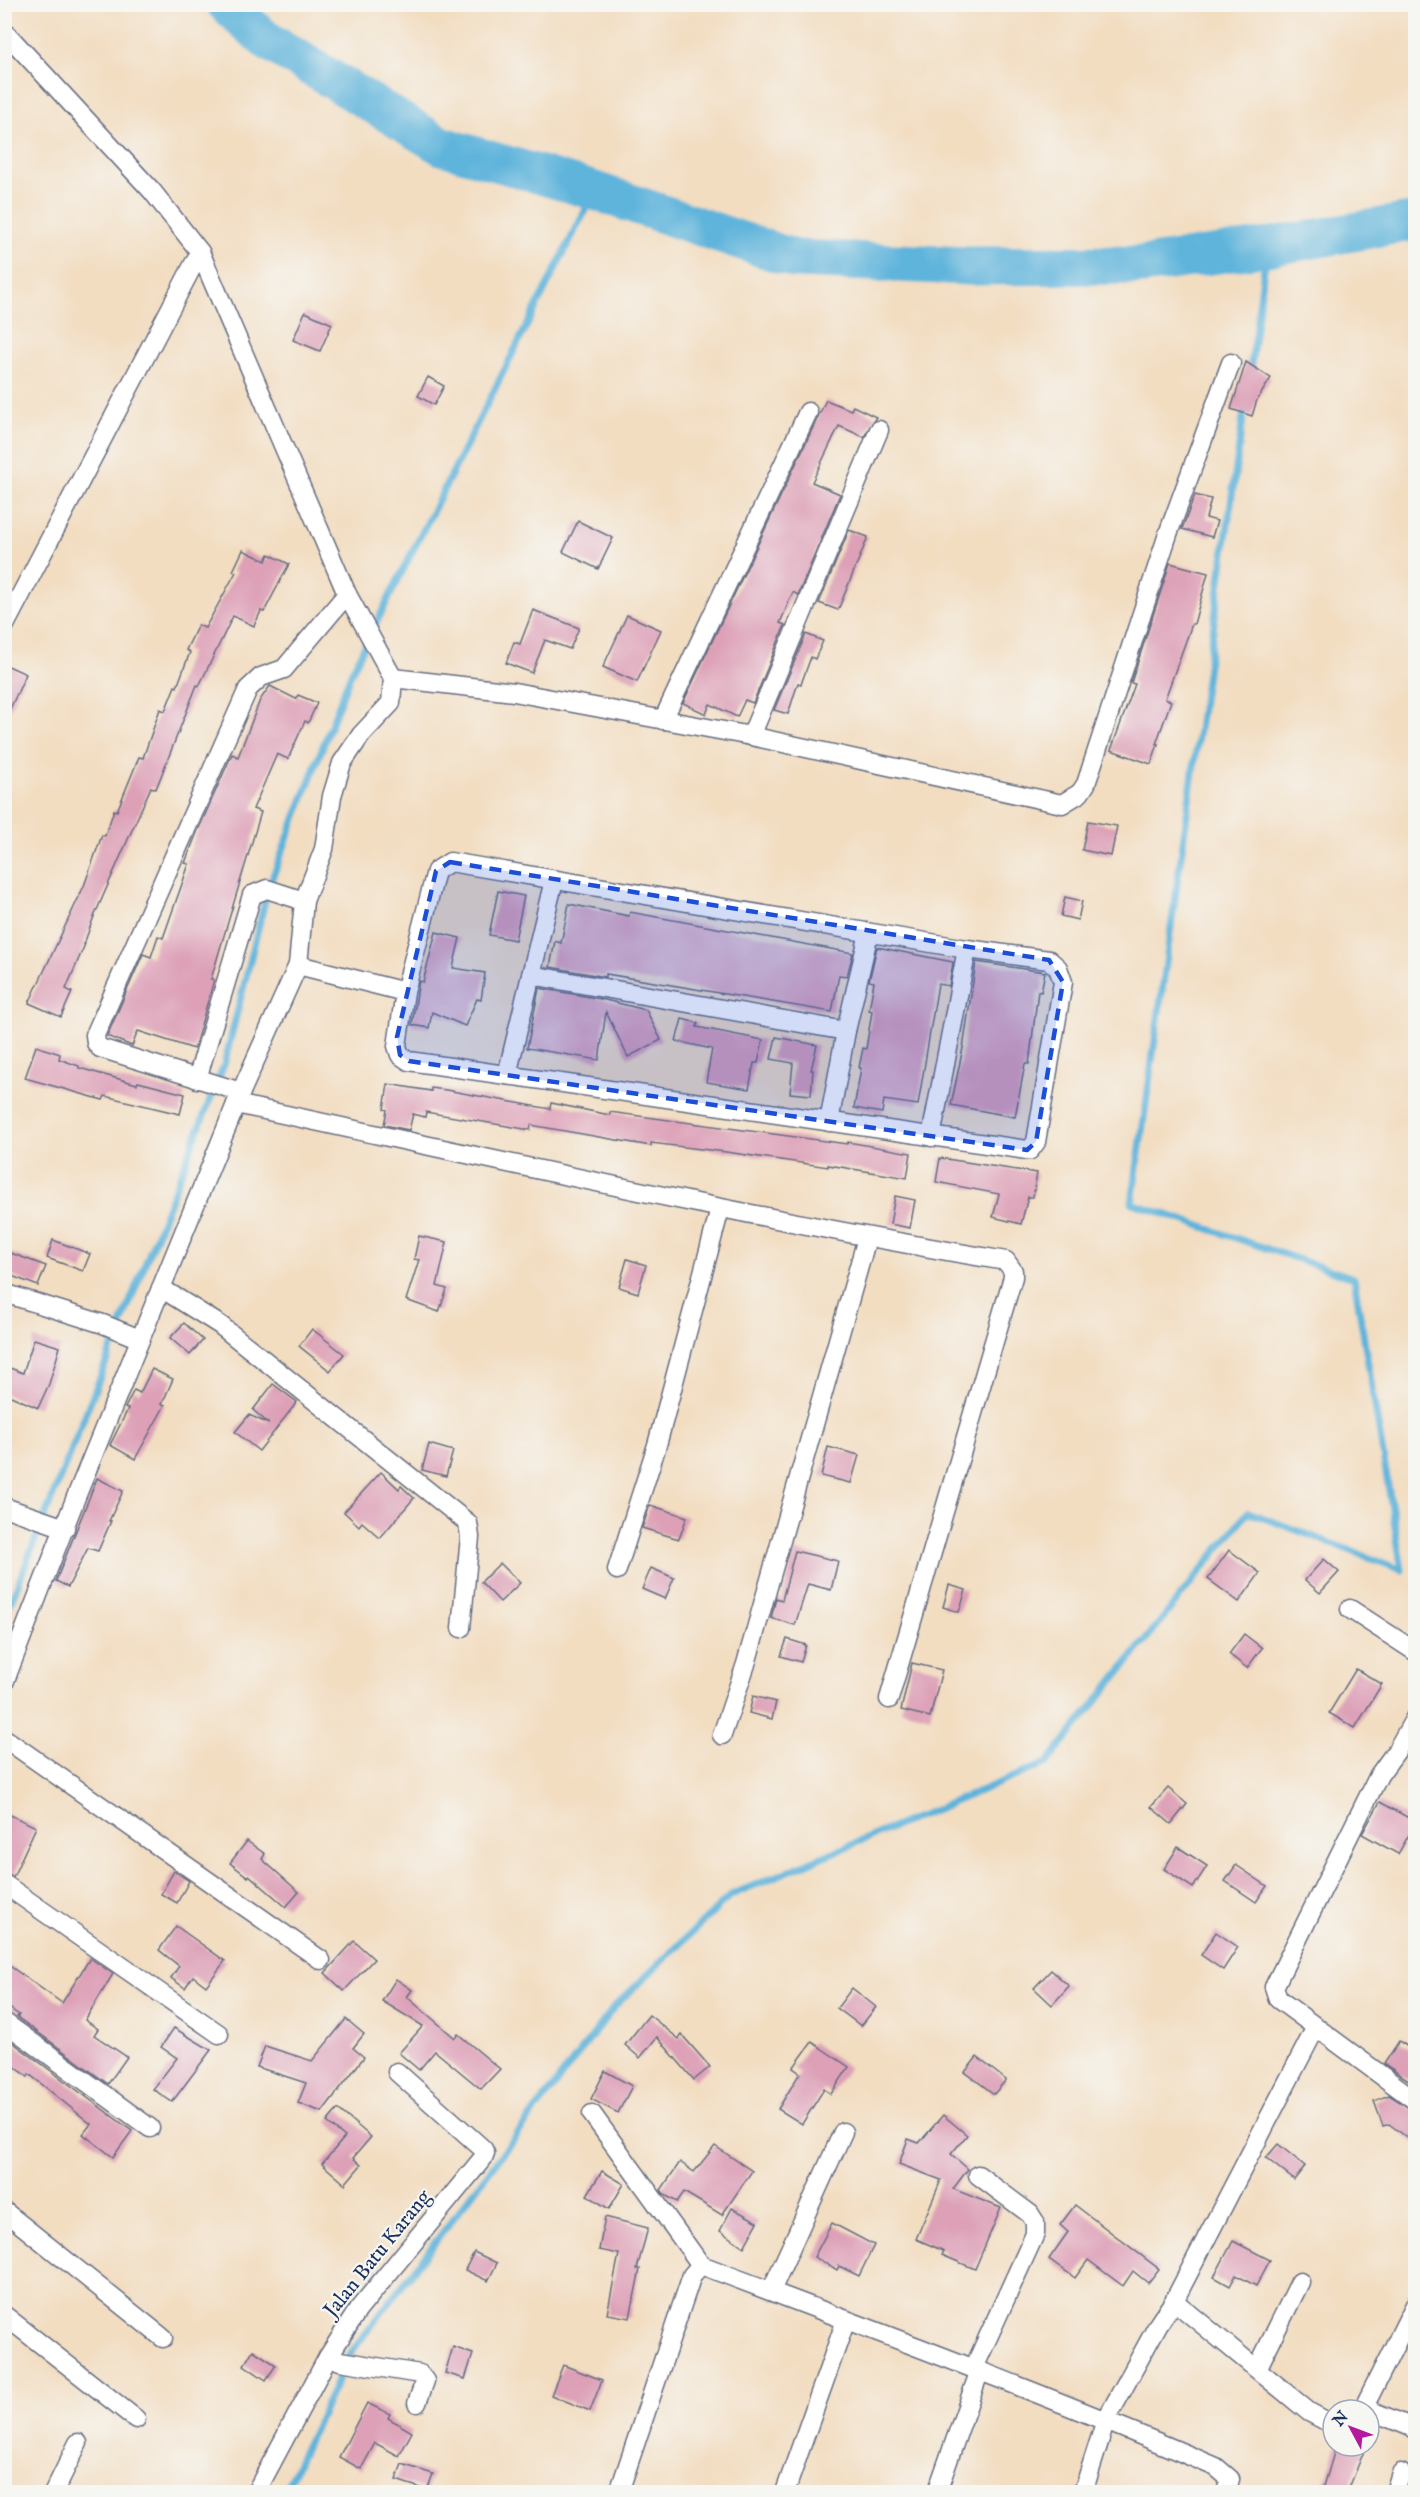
<svg xmlns="http://www.w3.org/2000/svg" width="1420" height="2497" viewBox="0 0 1420 2497" font-family="'IM FELL English',serif">
  <style>
    .lines { fill: none; stroke-linecap: round; stroke-linejoin: round }
    .stream { stroke: #5fb4db; stroke-width: 7 }
    .river { stroke: #5fb4db; stroke-width: 39 }
    .building { fill: #dda0b7 }
    .street-casing { stroke: #666c81; stroke-width: 21 }
    .street { stroke: #fff; stroke-width: 18 }
    .marked { fill: #1d4ed8; fill-opacity: 0.2; stroke: #1d4ed8; stroke-width: 4.5; stroke-dasharray: 12 8; stroke-linejoin: round }
    .labels { text-anchor: middle; dominant-baseline: central; stroke-width: 4.5; stroke-linejoin: round; paint-order: stroke }
    .street-label { font-size: 21px; fill: #1b2f5e; stroke: #f6f6f2 }
  </style>
  <rect width="100%" height="100%" fill="#f6f6f2"/>
  <filter id="ink" filterUnits="userSpaceOnUse"><feTurbulence type="fractalNoise" baseFrequency=".0167" numOctaves="2"/><feDisplacementMap in="SourceGraphic" scale="12" xChannelSelector="R" yChannelSelector="G"/><feConvolveMatrix kernelMatrix="1 2 1 2 8 2 1 2 1" color-interpolation-filters="sRGB"/></filter>
  <filter id="wash" filterUnits="userSpaceOnUse"><feTurbulence type="fractalNoise" baseFrequency=".008" numOctaves="4" result="noise"/><feDisplacementMap in="SourceGraphic" scale="24" xChannelSelector="R" yChannelSelector="G"/><feGaussianBlur stdDeviation="1.35" result="paint"/><feColorMatrix in="noise" values="0 0 0 0 0 0 0 0 0 0 0 0 0 0 0 0 0 1.4 0 .05"/><feComposite in="paint" operator="in"/></filter>
  <g filter="url(#wash)">
    <rect width="100%" height="100%" fill="#f2ddc1"/>
    <g class="lines">
      <!-- stream -->
      <g class="stream">
        <polyline points="1250,372 1267,247"/>
        <polyline points="4,1619 224,1065 268,889 351,673 595,191"/>
        <polyline points="284,2492 350,2354 615,2006 731,1895 1047,1763 1248,1512 1402,1570 1354,1278 1132,1203 1245,404"/>
      </g>
      <!-- river -->
      <polyline class="river" points="226,4 265,39 442,146 595,191 795,259 970,266 1143,265 1267,247 1416,221"/>
    </g>
    <g id="blocks">
      <!-- building -->
      <g class="building">
        <polygon points="305,312 332,324 320,351 293,340"/>
        <polygon points="1246,362 1271,378 1257,400 1252,416 1231,409"/>
        <polygon points="428,377 444,386 434,405 418,396"/>
        <polygon points="826,400 851,410 853,406 876,417 864,437 839,426 812,482 840,494 798,595 793,592 780,623 785,625 753,703 745,700 737,717 710,704 706,714 683,703"/>
        <polygon points="1195,495 1211,499 1206,518 1217,521 1212,537 1182,529"/>
        <polygon points="578,521 613,538 598,569 563,552"/>
        <polygon points="849,530 868,537 838,610 819,603"/>
        <polygon points="243,550 266,561 269,554 289,564 264,612 261,611 254,626 233,616 199,686 197,685 156,789 151,787 93,919 84,944 85,944 66,989 72,992 61,1017 29,1003 84,886 102,835 105,836 114,810 117,811 139,757 143,758 160,709 165,711 175,686 177,687 190,652 186,650 198,625 205,628 236,572 233,571"/>
        <polygon points="1170,563 1208,573 1194,624 1192,624 1165,699 1171,701 1156,744 1158,744 1151,764 1111,750 1135,684 1131,683"/>
        <polygon points="533,610 579,628 570,649 545,640 532,673 506,663 514,642 520,644"/>
        <polygon points="627,615 661,630 637,682 603,667"/>
        <polygon points="806,634 823,641 815,659 811,657 801,684 798,683 788,714 774,710"/>
        <polygon points="4,664 26,674 4,722"/>
        <polygon points="270,686 296,699 298,695 317,703 308,723 305,721 288,759 277,754 253,809 261,812 211,979 214,980 194,1049 138,1031 132,1046 107,1036 143,954 151,957 158,936 163,938 189,864 185,863 196,835 232,754 238,757 260,700"/>
        <polygon points="1088,821 1117,826 1111,856 1082,850"/>
        <polygon points="498,891 524,896 515,940 489,935"/>
        <polygon points="1065,897 1082,901 1078,920 1061,916"/>
        <polygon points="569,904 629,916 630,912 853,953 847,976 839,975 832,1012 606,974 606,977 550,967 555,941 561,943"/>
        <polygon points="436,932 460,938 453,968 485,973 481,1000 477,999 465,1026 432,1012 429,1028 412,1025 419,981 423,982"/>
        <polygon points="877,947 953,962 949,986 938,984 918,1105 884,1100 882,1113 854,1108 861,1068 859,1068 863,1048 866,1049 872,1011 869,1010 874,982 869,981"/>
        <polygon points="976,962 1045,972 1041,992 1038,991 1029,1064 1025,1064 1015,1117 951,1105 963,1048"/>
        <polygon points="539,988 601,999 646,1010 661,1040 628,1057 606,1012 599,1060 527,1048"/>
        <polygon points="682,1019 698,1023 697,1027 763,1040 758,1063 754,1063 749,1089 706,1082 712,1049 676,1041"/>
        <polygon points="776,1037 817,1045 811,1070 813,1070 811,1095 790,1093 793,1063 771,1059"/>
        <polygon points="36,1046 60,1054 59,1059 79,1066 79,1068 137,1084 138,1082 185,1094 180,1114 105,1096 103,1100 25,1078"/>
        <polygon points="388,1084 431,1091 431,1088 446,1090 550,1109 551,1103 610,1115 610,1112 847,1144 848,1142 911,1153 907,1178 828,1165 828,1167 726,1152 651,1143 651,1146 531,1125 530,1130 426,1112 425,1117 413,1114 409,1130 384,1125 387,1110 384,1109"/>
        <polygon points="940,1158 1037,1173 1033,1197 1028,1197 1021,1224 993,1217 999,1194 936,1182"/>
        <polygon points="895,1196 915,1200 910,1228 890,1224"/>
        <polygon points="419,1236 447,1242 437,1286 447,1289 439,1312 406,1300 419,1260 414,1259"/>
        <polygon points="53,1240 90,1254 83,1271 47,1258"/>
        <polygon points="8,1252 46,1266 38,1286 4,1273 4,1262"/>
        <polygon points="627,1259 646,1265 638,1293 619,1287"/>
        <polygon points="184,1323 203,1340 190,1355 170,1338"/>
        <polygon points="312,1329 344,1354 330,1371 299,1346"/>
        <polygon points="34,1339 60,1347 49,1384 38,1408 4,1393 4,1382 10,1368 23,1373"/>
        <polygon points="152,1369 173,1379 162,1404 165,1405 135,1459 110,1445 128,1409 125,1408 134,1390 140,1393"/>
        <polygon points="273,1384 297,1402 259,1451 235,1432 249,1415 269,1424 253,1410"/>
        <polygon points="429,1444 453,1451 446,1476 422,1470"/>
        <polygon points="828,1447 859,1455 851,1483 821,1476"/>
        <polygon points="381,1472 399,1489 401,1486 414,1498 380,1538 362,1522 359,1526 344,1512"/>
        <polygon points="97,1478 123,1491 109,1521 111,1521 98,1551 88,1548 68,1587 56,1581"/>
        <polygon points="650,1505 687,1517 679,1539 642,1528"/>
        <polygon points="1229,1550 1260,1573 1239,1602 1208,1579"/>
        <polygon points="795,1551 838,1561 831,1590 808,1584 795,1625 771,1618 776,1598 782,1600"/>
        <polygon points="1324,1559 1339,1572 1320,1593 1305,1580"/>
        <polygon points="500,1563 520,1583 500,1602 481,1582"/>
        <polygon points="651,1568 674,1578 665,1599 642,1589"/>
        <polygon points="949,1585 966,1590 959,1612 943,1607"/>
        <polygon points="1244,1634 1262,1648 1247,1668 1229,1654"/>
        <polygon points="787,1639 806,1645 801,1662 781,1656"/>
        <polygon points="912,1663 942,1670 930,1717 901,1710"/>
        <polygon points="1356,1669 1382,1684 1355,1728 1329,1713"/>
        <polygon points="753,1696 776,1702 772,1719 749,1713"/>
        <polygon points="1168,1788 1187,1804 1171,1824 1151,1807"/>
        <polygon points="1380,1802 1416,1822 1398,1854 1362,1834"/>
        <polygon points="4,1812 36,1827 13,1877 4,1873"/>
        <polygon points="247,1841 265,1854 262,1859 299,1892 286,1907 249,1875 248,1877 230,1863"/>
        <polygon points="1178,1847 1207,1866 1193,1888 1164,1869"/>
        <polygon points="1236,1865 1267,1886 1256,1902 1225,1881"/>
        <polygon points="174,1871 189,1881 177,1903 161,1894"/>
        <polygon points="176,1926 225,1961 206,1986 193,1976 185,1988 171,1978 179,1966 159,1950"/>
        <polygon points="1216,1932 1238,1947 1223,1970 1201,1955"/>
        <polygon points="354,1941 374,1959 344,1991 325,1973"/>
        <polygon points="90,1958 113,1974 85,2020 98,2029 94,2035 127,2057 108,2084 17,2017 19,2015 4,2004 4,1962 62,2003"/>
        <polygon points="1051,1970 1069,1986 1052,2005 1034,1988"/>
        <polygon points="396,1979 412,1990 407,1997 455,2038 458,2034 500,2069 481,2089 435,2051 419,2070 399,2053 423,2026 382,2001"/>
        <polygon points="852,1988 876,2007 861,2026 837,2008"/>
        <polygon points="649,2015 679,2039 682,2035 710,2067 694,2080 657,2037 640,2058 625,2045"/>
        <polygon points="346,2019 364,2034 353,2048 364,2057 322,2112 298,2103 306,2083 257,2067 265,2046 312,2061"/>
        <polygon points="174,2028 211,2050 172,2102 153,2089 177,2058 161,2047"/>
        <polygon points="4,2036 132,2131 113,2157 83,2134 91,2124 29,2074 28,2077 4,2058"/>
        <polygon points="1399,2041 1416,2052 1416,2085 1384,2064"/>
        <polygon points="812,2042 849,2067 831,2094 824,2089 802,2124 778,2109 800,2073 793,2068"/>
        <polygon points="977,2057 1006,2080 994,2094 965,2072"/>
        <polygon points="605,2071 632,2086 618,2113 591,2099"/>
        <polygon points="1389,2095 1416,2112 1416,2144 1389,2124 1383,2126 1374,2101"/>
        <polygon points="338,2109 371,2137 353,2158 361,2165 345,2184 322,2164 345,2137 327,2122"/>
        <polygon points="943,2115 967,2135 951,2154 968,2169 953,2189 1001,2208 975,2269 942,2255 944,2251 916,2239 941,2180 899,2164 908,2139 919,2143"/>
        <polygon points="1278,2144 1305,2166 1294,2180 1266,2158"/>
        <polygon points="715,2146 752,2171 722,2215 684,2192 677,2202 663,2194 661,2190 680,2162 694,2172"/>
        <polygon points="602,2171 624,2184 609,2209 587,2195"/>
        <polygon points="1075,2205 1159,2269 1148,2283 1133,2271 1123,2286 1088,2260 1075,2278 1049,2259 1068,2232 1060,2225"/>
        <polygon points="732,2208 758,2222 744,2247 720,2231"/>
        <polygon points="605,2217 648,2228 637,2269 640,2269 630,2318 607,2314 619,2254 599,2250"/>
        <polygon points="832,2223 874,2245 859,2276 839,2266 837,2270 814,2257"/>
        <polygon points="1233,2241 1270,2260 1256,2286 1236,2275 1230,2286 1214,2277"/>
        <polygon points="474,2252 497,2263 488,2281 465,2270"/>
        <polygon points="453,2347 473,2354 465,2379 445,2373"/>
        <polygon points="253,2350 276,2365 266,2380 244,2365"/>
        <polygon points="563,2365 602,2380 590,2411 551,2395"/>
        <polygon points="367,2403 390,2414 388,2418 412,2432 399,2456 375,2443 361,2469 339,2457"/>
        <polygon points="1336,2446 1352,2446 1364,2451 1347,2493 1322,2493"/>
        <polygon points="402,2464 433,2474 427,2490 396,2480"/>
      </g>
    </g>
  </g>
  <g filter="url(#ink)">
    <use href="#blocks" fill-opacity="0" stroke="#666c81" stroke-width="1.5"/>
    <g class="lines">
      <defs>
        <g id="street">
          <polyline points="4,31 152,191 200,252 347,594 393,678"/>
          <polyline points="4,627 200,252"/>
          <polyline points="663,720 808,412"/>
          <polyline points="751,736 879,430"/>
          <polyline points="298,965 405,992 397,1046 400,1055 409,1061 1027,1150 1030,1150 1036,1142 1063,982 1058,968 1049,960 967,949 450,862 436,871 405,992"/>
          <polyline points="531,975 554,880"/>
          <polyline points="507,1075 531,975 846,1031"/>
          <polyline points="197,1079 252,895 267,889 304,901"/>
          <polyline points="241,1092 100,1048 96,1043 95,1035 248,689 261,677 284,669 347,594"/>
          <path d="M236 1104C492 1159 747 1218 1006 1261L1013 1271V1277L889 1699"/>
          <polyline points="829,1122 846,1031 869,933"/>
          <polyline points="931,1137 967,949"/>
          <polyline points="161,1288 220,1325 468,1523 470,1537 461,1628"/>
          <polyline points="4,1293 103,1324 140,1339"/>
          <polyline points="4,1507 65,1528"/>
          <polyline points="617,1570 657,1445 720,1209"/>
          <polyline points="1350,1609 1416,1652"/>
          <polyline points="4,1683 76,1497 241,1092 298,965 304,901 324,849 332,796 342,763 361,735 391,703 393,678 514,692 751,736 1062,804 1080,793 1086,784 1168,534 1231,363"/>
          <polyline points="1416,1716 1397,1750 1379,1775 1274,1987 1278,1999 1416,2101"/>
          <polyline points="722,1735 746,1664 867,1238"/>
          <polyline points="4,1738 321,1960"/>
          <polyline points="4,1884 219,2034"/>
          <polyline points="4,2022 150,2128"/>
          <polyline points="592,2114 701,2265"/>
          <polyline points="4,2211 163,2338"/>
          <polyline points="771,2291 843,2132"/>
          <polyline points="1174,2301 1309,2412 1326,2421 1333,2421"/>
          <polyline points="4,2315 136,2419"/>
          <polyline points="328,2357 340,2361 420,2374 425,2381 417,2403"/>
          <polyline points="974,2368 1035,2234 1035,2222 1030,2214 978,2175"/>
          <polyline points="1257,2369 1300,2282"/>
          <polyline points="1369,2410 1364,2407 1416,2303"/>
          <polyline points="1369,2410 1416,2429"/>
          <polyline points="54,2492 78,2443"/>
          <polyline points="256,2492 328,2357 358,2310 483,2158 485,2153 483,2149 397,2072"/>
          <path d="M619 2492 692 2275 701 2265C873 2330 1046 2394 1216 2467L1230 2479 1226 2492"/>
          <polyline points="785,2492 846,2320"/>
          <polyline points="937,2492 980,2370"/>
          <polyline points="1083,2492 1106,2420 1159,2323 1174,2301 1316,2027"/>
          <polyline points="1395,2492 1401,2473"/>
        </g>
      </defs>
      <!-- street casing -->
      <use href="#street" class="street-casing"/>
      <!-- street -->
      <use href="#street" class="street"/>
    </g>
  </g>
  <!-- marked area -->
  <path class="marked" d="M450 862 1049 960 1063 982 1036 1142 1027 1150 409 1061 400 1055 397 1037 436 871Z"/>
  <g class="labels">
    <!-- street labels -->
    <g class="street-label">
      <text transform="translate(378 2254) rotate(-51)">Jalan Batu Karang</text>
    </g>
  </g>
  <!-- margin -->
  <rect width="1420" height="2497" fill="none" stroke="#f6f6f2" stroke-width="24"/>
  <!-- north arrow -->
  <g transform="translate(1351 2428) rotate(311)"><circle r="28" fill="#f6f6f2" stroke="#9ea6b7" stroke-width="1.5"/>
  <path d="M0-4.5L10 22L0 15L-10 22Z" fill="#b5179e"/>
  <text y="-9" font-size="16" font-weight="bold" text-anchor="middle" fill="#1b2f5e">N</text>
  </g>
</svg>
